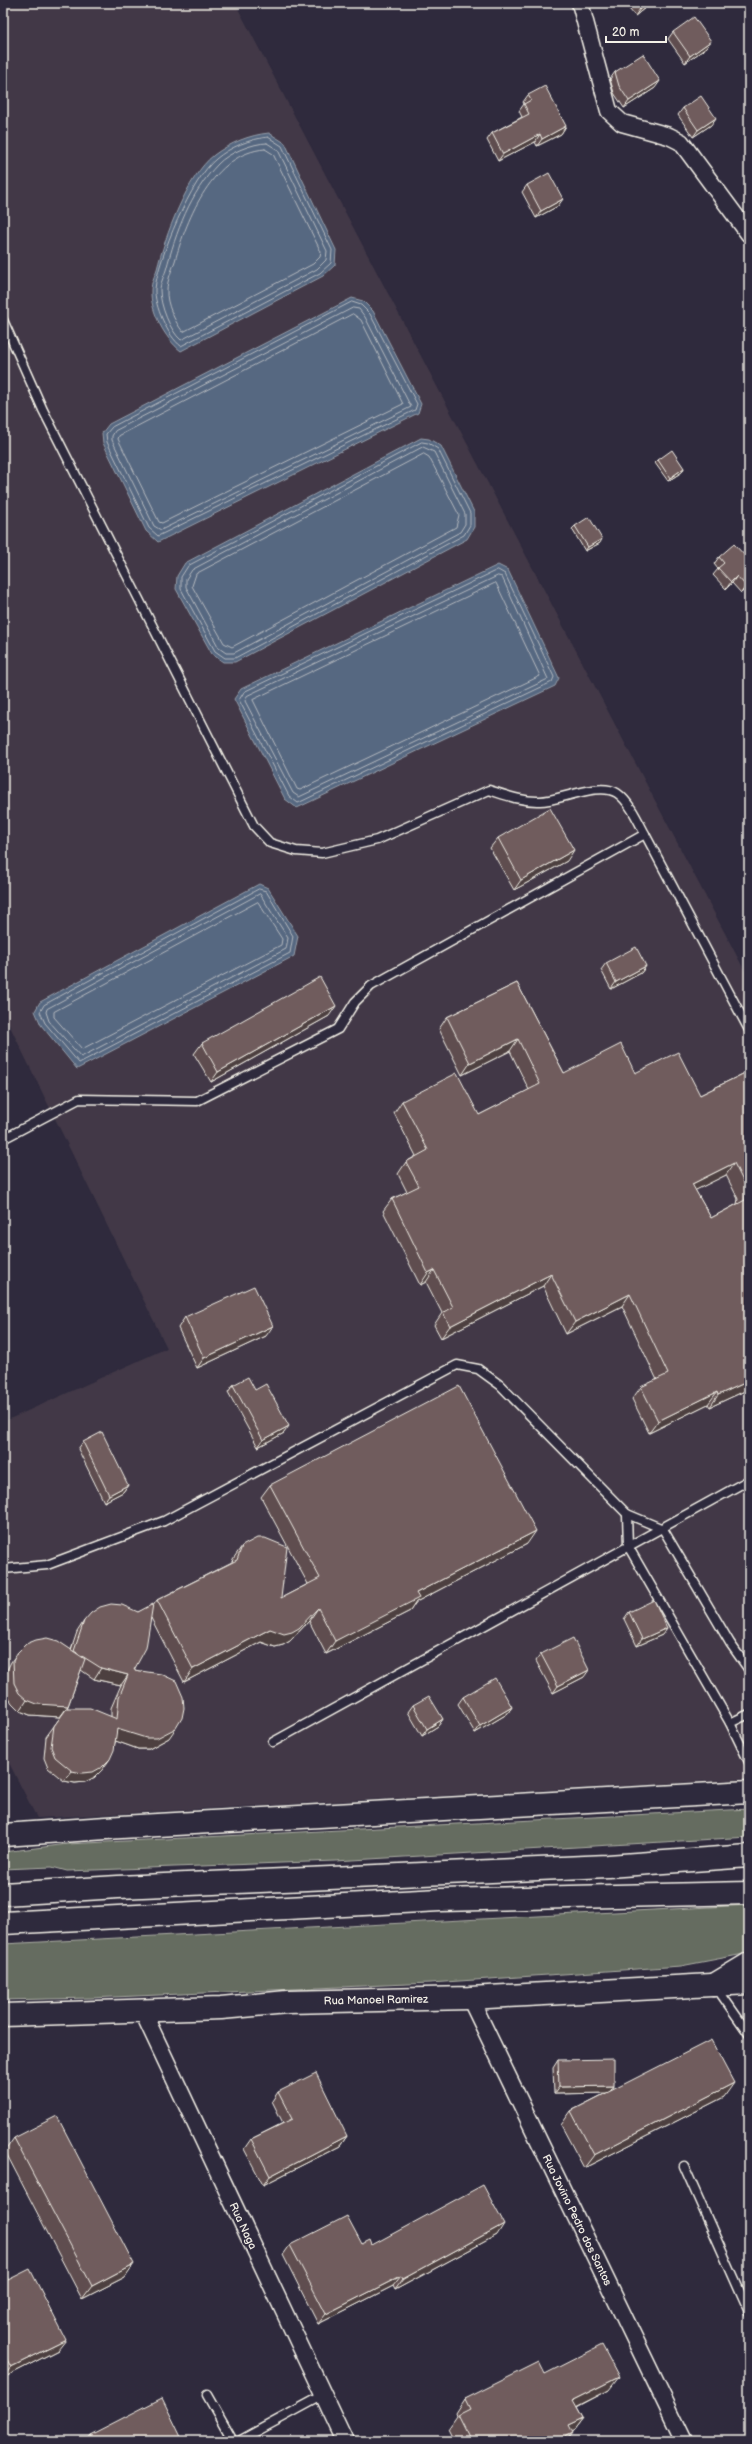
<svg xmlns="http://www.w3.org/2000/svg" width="752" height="2444" viewBox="0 0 752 2444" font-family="'Balsamiq Sans',sans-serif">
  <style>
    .built { fill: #423947 }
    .green { fill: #656c60; stroke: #acaea4 }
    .water { fill: #566781; stroke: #959eaa }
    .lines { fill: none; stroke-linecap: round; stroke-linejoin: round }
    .shore { stroke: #b5babf; stroke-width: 1 }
    .service-casing { stroke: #f4f1e8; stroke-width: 11 }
    .minor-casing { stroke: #f4f1e8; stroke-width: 19 }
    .primary-casing { stroke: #f4f1e8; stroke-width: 25 }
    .trunk-casing { stroke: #f4f1e8; stroke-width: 25 }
    .service { stroke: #2f2a3d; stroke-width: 8 }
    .minor { stroke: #2f2a3d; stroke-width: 16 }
    .primary { stroke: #2f2a3d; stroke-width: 22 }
    .trunk { stroke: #2f2a3d; stroke-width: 22 }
    .wall { fill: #5f4e50; stroke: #f4f1e8; fill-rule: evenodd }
    .shaded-wall { fill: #4e4041; stroke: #f4f1e8 }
    .building { fill: #6f5b5d; stroke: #f4f1e8; fill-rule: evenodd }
    .labels { text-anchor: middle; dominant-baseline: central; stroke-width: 4; stroke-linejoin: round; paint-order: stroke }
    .street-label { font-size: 11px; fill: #f4f1e8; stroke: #2f2a3d }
  </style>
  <rect width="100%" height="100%" fill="#2f2a3d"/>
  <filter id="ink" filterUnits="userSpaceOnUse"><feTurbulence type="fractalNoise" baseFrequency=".025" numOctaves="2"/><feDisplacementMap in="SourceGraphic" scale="8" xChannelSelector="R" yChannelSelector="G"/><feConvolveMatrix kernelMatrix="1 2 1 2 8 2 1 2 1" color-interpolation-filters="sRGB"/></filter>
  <g filter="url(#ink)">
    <!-- built -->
    <polygon class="built" points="3,3 235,3 749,979 749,1779 37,1818 3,1751 3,1422 167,1348 3,1012"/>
    <!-- green -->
    <g class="green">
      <polygon points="749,1809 749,1837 335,1861 67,1871 52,1867 3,1869 3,1852 68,1844"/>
      <polygon points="749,1905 749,1953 681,1966 430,1983 91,1998 3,2000 3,1944"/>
    </g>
    <!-- water -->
    <g class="water">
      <path d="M269 133 285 143 336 250 335 265 323 276 181 351C165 339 150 311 151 290 151 283 155 275 157 269 165 237 187 176 214 155 230 143 249 135 269 133Z"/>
      <polygon points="352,298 363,301 373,311 421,404 418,413 158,542 146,531 103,443 102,433 109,424"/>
      <polygon points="421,438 429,439 441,446 474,512 474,527 467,539 235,662 223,662 212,654 176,589 177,576 185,563"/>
      <polygon points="498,565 508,570 559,678 555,686 297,808 285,799 234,699 241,689"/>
      <polygon points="259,884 268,888 298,936 294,956 77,1069 41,1025 35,1011 40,1002"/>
    </g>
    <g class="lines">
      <!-- shore -->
      <g class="shore">
        <path d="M268 137 282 146 332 250 331 263 320 273 181 346C168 337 154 305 155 289 158 258 192 178 216 159 230 147 250 139 268 137Z"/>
        <path d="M267 143 278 150 327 251 326 260 317 269 181 340C170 331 160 305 160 290 160 284 164 276 166 270 176 232 190 193 218 164 228 153 253 143 267 143Z"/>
        <path d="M265 149 273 154 321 252 320 257 313 264 183 332C175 322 166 304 167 290 167 281 172 270 175 261 187 218 213 153 265 149Z"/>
        <polygon points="352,302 361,305 370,314 417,404 415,410 158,536 149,528 107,442 106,434 112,427"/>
        <polygon points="353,308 359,309 365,317 411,407 161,530 154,526 112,440 112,436 115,431"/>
        <polygon points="353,314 361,320 403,404 162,523 159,522 118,439 119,436"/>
        <polygon points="422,442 428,443 438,449 470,513 470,525 464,535 235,658 225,658 215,651 181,589 181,577 188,566"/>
        <polygon points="423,447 434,452 465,514 465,524 460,532 234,653 226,653 219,648 186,587 186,579 192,570"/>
        <polygon points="424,454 429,457 459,515 456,527 232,647 224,643 192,586 196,574"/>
        <polygon points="498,570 505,574 554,677 552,682 298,803 289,796 239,700 244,692"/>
        <polygon points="498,576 502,577 548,679 299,797 293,793 245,701 247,696"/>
        <polygon points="496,583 540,676 300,790 297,789 253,700"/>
        <polygon points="259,889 266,891 293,936 290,953 79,1063 45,1023 40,1012 44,1005"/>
        <polygon points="260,894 288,938 286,949 81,1057 49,1021 46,1012 47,1009"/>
        <polygon points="258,902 282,939 281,945 82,1049 54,1017 54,1012"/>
      </g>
      <defs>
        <g id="service">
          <path d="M3 320 43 410 254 826 270 843 296 851 322 853 377 840 489 790C505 795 523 802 540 801 560 801 599 781 617 793 630 802 638 821 645 834"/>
          <polyline points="3,1139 79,1099 197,1101 338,1029 355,1002 371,986 645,834 749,1030"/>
          <polyline points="627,1514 628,1546 730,1723 749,1762"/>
          <polyline points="3,1569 47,1565 164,1521 457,1365 478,1369 500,1385 627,1514 663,1529 730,1643 749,1670"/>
          <polyline points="730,1723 749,1714"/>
          <polyline points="273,1742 749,1480"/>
          <polyline points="716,1987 749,2034"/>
          <polyline points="684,2166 749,2312"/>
          <polyline points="207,2395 233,2441"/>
          <polyline points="239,2441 322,2396"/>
        </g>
        <g id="minor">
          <polyline points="580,3 609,111 622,123 669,136 681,142 749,234"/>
          <polyline points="470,1998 684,2441"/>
          <polyline points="142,2010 345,2441"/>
        </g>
        <g id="primary">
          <polyline points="3,1835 121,1827 749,1792"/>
          <polyline points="3,2015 221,2008 287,2002 470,1998 749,1983"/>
        </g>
        <g id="trunk">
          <polyline points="3,1894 118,1887 608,1866 749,1856"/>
          <polyline points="3,1923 440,1900 749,1893"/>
          <polyline points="714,1985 749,1964"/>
        </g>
      </defs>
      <!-- service casing -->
      <use href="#service" class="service-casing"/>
      <!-- minor casing -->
      <use href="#minor" class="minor-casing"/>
      <!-- primary casing -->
      <use href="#primary" class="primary-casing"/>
      <!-- trunk casing -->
      <use href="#trunk" class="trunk-casing"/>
      <!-- service -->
      <use href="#service" class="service"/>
      <!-- minor -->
      <use href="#minor" class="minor"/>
      <!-- primary -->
      <use href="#primary" class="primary"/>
      <!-- trunk -->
      <use href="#trunk" class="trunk"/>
    </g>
    <!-- wall -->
    <g class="wall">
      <polygon points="624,3 651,3 635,16"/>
      <polygon points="673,32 711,41 706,48 685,63 668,39"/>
      <polygon points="615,72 655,88 624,108 614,93 610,79"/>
      <polygon points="528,95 566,126 561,134 537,146 535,142 498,161 487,140 492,133 522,117 519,111 524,104 523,102"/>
      <polygon points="683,108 711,125 693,137 678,115"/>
      <polygon points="527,185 558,206 536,218 522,192"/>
      <polygon points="658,460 684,468 682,472 668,481 655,463"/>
      <polygon points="575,526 600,543 585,551 572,529"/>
      <polygon points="719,557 749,560 749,586 741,593 732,583 726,589 713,575 718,569 714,564"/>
      <polygon points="498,838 567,861 514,890 490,848"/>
      <polygon points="606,963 646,966 641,973 611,989 601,970"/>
      <path d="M517 983 564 1073H635L700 1095 749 1071V1389L710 1407 708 1404 649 1433 632 1399 641 1387 657 1380 622 1306 566 1334 543 1286 441 1338 434 1325 442 1313 426 1282 420 1285 383 1211 392 1199 407 1192 398 1174 406 1162 416 1156 394 1113 402 1101 479 1115 529 1090 510 1051 462 1075 439 1029 447 1017ZM726 1175 738 1199 737 1204 711 1218 695 1190Z"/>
      <polygon points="329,1016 211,1082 194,1054 202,1043"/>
      <polygon points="185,1317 266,1336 197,1368 178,1328"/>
      <polygon points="233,1385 255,1390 284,1433 258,1447 228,1392"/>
      <polygon points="83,1442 128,1485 123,1492 104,1502 78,1449"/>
      <polygon points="270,1485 527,1544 416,1602 410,1611 326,1654 309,1621 290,1641 283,1645 275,1647 261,1642 184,1682 151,1618 134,1670 169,1738 149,1749 138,1749 116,1741 102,1770 95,1777 85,1782 75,1783 64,1781 48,1768 44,1758 46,1737 67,1708 111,1717 111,1708 121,1685 94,1679 81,1670 68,1706 60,1717 30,1715 20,1711 12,1703 6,1694 6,1672 11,1662 18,1652 71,1650 77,1632 84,1621 138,1612 153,1606 157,1600 232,1562 233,1559 242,1546 281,1598 308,1584 261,1497"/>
      <polygon points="629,1612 662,1635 637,1646 624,1619"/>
      <polygon points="541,1654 584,1677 553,1693 536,1661"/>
      <polygon points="463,1697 512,1707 507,1714 475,1733 458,1704"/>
      <polygon points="413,1705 443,1719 438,1726 422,1736 408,1712"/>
      <polygon points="558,2060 614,2086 611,2091 724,2097 584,2168 561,2125 571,2111 606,2093 554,2094 553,2068"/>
      <polygon points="278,2092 347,2136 340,2146 263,2185 244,2149 251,2139 283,2123 272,2101"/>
      <polygon points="14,2138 125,2277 82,2299 5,2151"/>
      <polygon points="497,2235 395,2290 393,2286 318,2324 283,2255 290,2245 362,2244 372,2245"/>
      <polygon points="3,2270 8,2280 58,2350 3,2378"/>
      <polygon points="545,2374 609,2390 577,2407 583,2418 573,2431 571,2432 566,2441 454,2441 448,2429 457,2416 456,2413 465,2399"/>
      <polygon points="90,2435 183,2441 85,2441"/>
    </g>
    <!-- shaded-wall -->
    <g class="shaded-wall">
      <polygon points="648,3 651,3 635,16 640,9"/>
      <polygon points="711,41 706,48 685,63 690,56"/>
      <polygon points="660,81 655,88 624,108 629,101"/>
      <polygon points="716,118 711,125 693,137 698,130"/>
      <polygon points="566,126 561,134 537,146 542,139"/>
      <polygon points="540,134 535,142 498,161 503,154"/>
      <polygon points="563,199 558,206 536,218 541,211"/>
      <polygon points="684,468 682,472 668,481 670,478"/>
      <polygon points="602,539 600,543 585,551 588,547"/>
      <polygon points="737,576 732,583 726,589 731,582"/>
      <polygon points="749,583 749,586 741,593 746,586"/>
      <polygon points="574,850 567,861 514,890 521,880"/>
      <polygon points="646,966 641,973 611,989 616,982"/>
      <polygon points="336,1006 329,1016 211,1082 218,1072"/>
      <polygon points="518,1039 510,1051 462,1075 470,1063"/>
      <polygon points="734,1163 726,1175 684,1196 692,1184"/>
      <polygon points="434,1270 426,1282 420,1285 428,1273"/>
      <polygon points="551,1274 543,1286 441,1338 450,1326"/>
      <polygon points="630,1294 622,1306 566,1334 575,1322"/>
      <polygon points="273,1326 266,1336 197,1368 204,1358"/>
      <polygon points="749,1381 749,1389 710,1407 718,1395"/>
      <polygon points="717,1392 708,1404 649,1433 658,1421"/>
      <polygon points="289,1426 284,1433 258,1447 263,1440"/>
      <polygon points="128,1485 123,1492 104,1502 109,1495"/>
      <polygon points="536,1531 527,1544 416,1602 410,1611 326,1654 335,1641 416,1593"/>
      <polygon points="318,1608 309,1621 290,1641 283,1645 275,1647 261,1642 184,1682 193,1669 270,1629"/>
      <polygon points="667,1628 662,1635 637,1646 642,1639"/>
      <polygon points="101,1668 128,1675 121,1685 94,1679"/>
      <polygon points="589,1670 584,1677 553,1693 558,1686"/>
      <polygon points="27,1700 68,1706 60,1717 30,1715 20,1711"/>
      <polygon points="512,1707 507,1714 475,1733 480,1726"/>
      <polygon points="443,1719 438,1726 422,1736 427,1729"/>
      <polygon points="176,1728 169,1738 149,1749 138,1749 110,1739 117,1729"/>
      <polygon points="110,1759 102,1770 95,1777 85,1782 75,1783 64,1781 72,1771"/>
      <polygon points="734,2083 724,2097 584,2168 594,2155"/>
      <polygon points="614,2086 609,2093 554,2094 559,2087"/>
      <polygon points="347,2136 340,2146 263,2185 270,2176"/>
      <polygon points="504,2224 497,2235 395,2290 403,2279"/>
      <polygon points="134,2264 125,2277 82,2299 92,2286"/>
      <polygon points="401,2276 393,2286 318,2324 326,2314"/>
      <polygon points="66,2340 58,2350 3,2378 11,2367"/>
      <polygon points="619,2377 609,2390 564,2413 573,2400"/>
      <polygon points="583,2418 573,2431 558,2438 568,2425"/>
      <polygon points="572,2433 566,2441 556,2441"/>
    </g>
    <!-- building -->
    <g class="building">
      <polygon points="635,3 648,3 640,9"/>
      <polygon points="694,17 711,41 690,56 673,32"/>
      <polygon points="643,54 660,81 629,101 619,86 615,72"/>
      <polygon points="545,86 566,126 542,139 540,134 503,154 492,133 529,114 524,104 531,100 528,95"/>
      <polygon points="701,96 716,118 698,130 683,108"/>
      <polygon points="549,173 563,199 541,211 527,185"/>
      <polygon points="672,450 684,468 670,478 658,460"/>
      <polygon points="589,517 602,539 588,547 575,526"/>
      <polygon points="734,544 749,560 749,583 746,586 737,576 731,582 718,568 724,563 719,557"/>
      <polygon points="550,808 574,850 521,880 498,838"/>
      <polygon points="636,947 646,966 616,982 606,963"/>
      <polygon points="320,977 336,1006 218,1072 202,1043"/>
      <path d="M517 983 564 1073 621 1044 635 1073 678 1052 700 1095 749 1071V1381L718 1395 717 1392 658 1421 641 1387 668 1374 630 1294 575 1322 551 1274 450 1326 443 1313 453 1307 434 1270 428 1273 392 1199 419 1186 406 1162 428 1150 402 1101 457 1073 479 1115 540 1084 518 1039 470 1063 447 1017ZM734 1163 746 1187 745 1200 711 1218 692 1184Z"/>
      <polygon points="254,1286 273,1326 204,1358 185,1317"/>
      <polygon points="248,1377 255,1390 266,1384 289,1426 263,1440 233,1385"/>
      <polygon points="459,1386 536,1531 416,1593 419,1598 335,1641 318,1608 299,1628 292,1632 284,1634 270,1629 193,1669 157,1600 237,1560 242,1546 257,1538 265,1538 287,1547 281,1598 320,1578 270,1485"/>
      <polygon points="102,1432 128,1485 109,1495 83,1442"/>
      <polygon points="654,1600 667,1628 642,1639 629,1612"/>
      <polygon points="111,1604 122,1605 138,1612 153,1604 146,1648 134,1670 161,1674 176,1681 183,1697 184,1708 182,1718 176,1728 157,1738 146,1738 117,1729 114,1750 110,1759 102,1767 93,1772 82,1773 72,1771 55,1757 51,1747 54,1726 67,1708 90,1708 117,1719 119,1697 128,1675 101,1668 74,1651 84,1621 91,1613 100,1607"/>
      <polygon points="47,1638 58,1641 85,1659 68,1706 37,1704 27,1700 19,1693 14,1683 13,1661 18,1652 26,1644 36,1640"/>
      <polygon points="573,1638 589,1670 558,1686 541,1654"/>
      <polygon points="495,1678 512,1707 480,1726 463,1697"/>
      <polygon points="429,1696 443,1719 427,1729 413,1705"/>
      <polygon points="711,2040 734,2083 594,2155 571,2111"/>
      <polygon points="614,2059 614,2086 559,2087 558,2060"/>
      <polygon points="316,2073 347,2136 270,2176 251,2139 292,2119 278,2092"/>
      <polygon points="57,2116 134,2264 92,2286 14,2138"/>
      <polygon points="483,2185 504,2224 403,2279 401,2276 326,2314 290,2245 347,2216 362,2244 370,2240 372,2245"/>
      <polygon points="30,2269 66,2340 11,2367 3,2352 3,2270 8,2280"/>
      <polygon points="602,2345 619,2377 573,2400 583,2418 568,2425 572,2433 556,2441 471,2441 458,2415 470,2409 465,2399 539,2362 545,2374"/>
      <polygon points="162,2398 183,2441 93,2441 90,2435"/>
    </g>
  </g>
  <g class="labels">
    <!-- street labels -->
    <g class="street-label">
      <text transform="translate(376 2000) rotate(-1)">Rua Manoel Ramirez</text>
      <text transform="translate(577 2220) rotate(64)">Rua Jovino Pedro dos Santos</text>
      <text transform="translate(243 2226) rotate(65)">Rua Naga</text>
    </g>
  </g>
  <!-- margin -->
  <rect width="752" height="2444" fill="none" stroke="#2f2a3d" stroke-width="16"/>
  <rect x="8" y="8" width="736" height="2428" fill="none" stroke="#f4f1e8" stroke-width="1.5" filter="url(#ink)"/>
  <!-- scale -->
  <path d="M606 36v6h60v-6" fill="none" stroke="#f4f1e8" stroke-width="2"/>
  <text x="612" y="36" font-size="12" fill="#f4f1e8" stroke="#2f2a3d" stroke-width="3" paint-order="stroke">20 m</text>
</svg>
